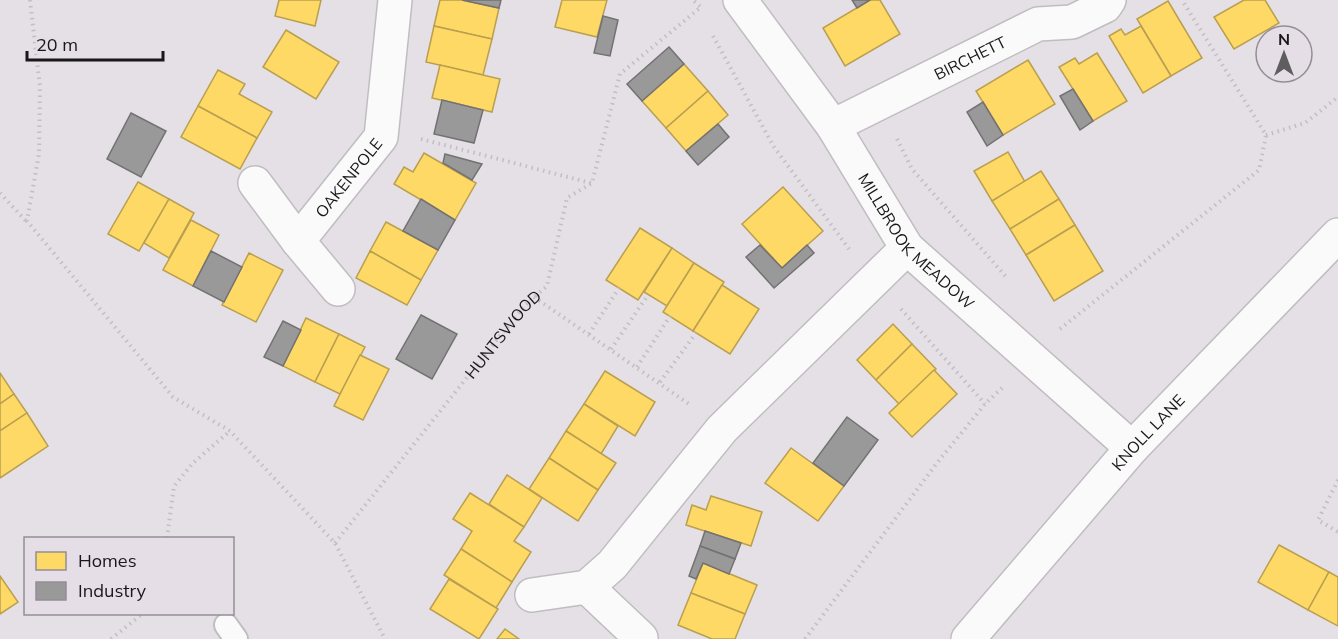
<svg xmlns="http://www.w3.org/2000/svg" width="1338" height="639" viewBox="0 0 1338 639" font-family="Mulish,sans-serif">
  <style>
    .homes { fill: #ffd966; stroke: #ba9f4f; stroke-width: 1.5 }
    .industry { fill: #999; stroke: #737273; stroke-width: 1.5 }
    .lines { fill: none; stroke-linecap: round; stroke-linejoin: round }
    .lane-casing { stroke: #c0bdc1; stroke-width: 26 }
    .street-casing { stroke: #c0bdc1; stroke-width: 36 }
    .secondary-casing { stroke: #c0bdc1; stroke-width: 36 }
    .path { stroke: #c0bfc1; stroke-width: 4; stroke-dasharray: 1.5 4.5; stroke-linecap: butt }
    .lane { stroke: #fbfafb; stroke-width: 22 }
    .street { stroke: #fbfafb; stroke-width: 33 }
    .secondary { stroke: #fbfafb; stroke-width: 33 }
    .labels { text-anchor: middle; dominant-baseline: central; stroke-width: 6; stroke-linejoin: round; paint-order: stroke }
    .street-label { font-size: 16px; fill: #19171a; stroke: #e5dee7 }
  </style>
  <rect width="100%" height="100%" fill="#e4e0e5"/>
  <!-- homes -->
  <g class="homes">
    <polygon points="279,0 321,0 315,26 275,16"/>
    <polygon points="440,0 462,0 499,8 492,39 434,26"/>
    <polygon points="562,0 607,0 597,37 555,27"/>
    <polygon points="870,0 880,0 900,34 845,66 823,28"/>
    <polygon points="1244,0 1265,0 1279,23 1234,49 1214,17"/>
    <polygon points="1168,1 1202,58 1171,76 1137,19"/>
    <polygon points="434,26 492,39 483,75 426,62"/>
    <polygon points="1141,26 1171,76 1143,93 1109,36 1121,29 1125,35"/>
    <polygon points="286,30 339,62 316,99 263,67"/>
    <polygon points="1097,53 1127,101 1093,121 1059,67 1075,58 1079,64"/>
    <polygon points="1028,60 1055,104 1003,135 976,91"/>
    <polygon points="684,64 708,91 666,128 642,101"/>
    <polygon points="440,65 500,79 492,112 432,98"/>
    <polygon points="218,70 245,84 239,94 272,112 257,138 198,106"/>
    <polygon points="708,91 728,115 686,151 666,128"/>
    <polygon points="198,106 257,138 240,169 181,137"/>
    <polygon points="1008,152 1025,182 992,201 974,171"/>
    <polygon points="424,153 476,183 455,220 394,184 404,167 413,172"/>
    <polygon points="1041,171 1059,199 1010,229 992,201"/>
    <polygon points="138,182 169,199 139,251 108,234"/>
    <polygon points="783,187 823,231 782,268 742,224"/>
    <polygon points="169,199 194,213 169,258 144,243"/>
    <polygon points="1059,199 1075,225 1026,255 1010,229"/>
    <polygon points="191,220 219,235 193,286 163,270"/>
    <polygon points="386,222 438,250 421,280 370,251"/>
    <polygon points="1075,225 1103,271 1054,301 1026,255"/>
    <polygon points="640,228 672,248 638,300 606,280"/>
    <polygon points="672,248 694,263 667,306 644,292"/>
    <polygon points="370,251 421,280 407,305 356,278"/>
    <polygon points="249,253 283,270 256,322 222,305"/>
    <polygon points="694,263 724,282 693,331 663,312"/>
    <polygon points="722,285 759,309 730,354 693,331"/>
    <polygon points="306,318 339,334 315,382 283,366"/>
    <polygon points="893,324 912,344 876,380 857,360"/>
    <polygon points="339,334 365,347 340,394 315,382"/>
    <polygon points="912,344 936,369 899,404 876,380"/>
    <polygon points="360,355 389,369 363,420 334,406"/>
    <polygon points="934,370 957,394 912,437 889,413"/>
    <polygon points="605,371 655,402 635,436 584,404"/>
    <polygon points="0,373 14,394 0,404"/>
    <polygon points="14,394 27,413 0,431 0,404"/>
    <polygon points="584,404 618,426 601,454 566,431"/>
    <polygon points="27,413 48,446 0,478 0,431"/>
    <polygon points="566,431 616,463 598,490 549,458"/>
    <polygon points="791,448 844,486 818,521 765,483"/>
    <polygon points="549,458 598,490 578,521 529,489"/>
    <polygon points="507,475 542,498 524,527 489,504"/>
    <polygon points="470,493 524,527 514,541 531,552 512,582 461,549 472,531 453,519"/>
    <polygon points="711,496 762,512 751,546 686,525 692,505 706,510"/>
    <polygon points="1279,545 1329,572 1308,610 1258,582"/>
    <polygon points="461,549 512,582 496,608 444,575"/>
    <polygon points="703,563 757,585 745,614 691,593"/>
    <polygon points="1329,572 1338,577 1338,626 1308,610"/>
    <polygon points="0,576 18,602 0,614"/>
    <polygon points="449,579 498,609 479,639 430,609"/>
    <polygon points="691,593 745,614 735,639 712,639 678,625"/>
    <polygon points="505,629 519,639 497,639"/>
  </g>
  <!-- industry -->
  <g class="industry">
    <polygon points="462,0 501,0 499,8"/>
    <polygon points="852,0 870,0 857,8"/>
    <polygon points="603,16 618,20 610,56 594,53"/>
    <polygon points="669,47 684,64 642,101 627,84"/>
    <polygon points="1073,89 1093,121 1080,130 1060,96"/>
    <polygon points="442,100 483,110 474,143 434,134"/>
    <polygon points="983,102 1003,135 987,146 967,112"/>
    <polygon points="131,113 166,131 141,177 107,159"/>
    <polygon points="718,124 729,137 698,165 686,151"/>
    <polygon points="445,154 482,164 472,180 443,163"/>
    <polygon points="421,199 455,220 438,250 403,231"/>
    <polygon points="760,245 782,268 807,245 814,253 774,288 746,257"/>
    <polygon points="211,251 242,267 224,302 193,286"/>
    <polygon points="421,315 457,334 432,379 396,359"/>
    <polygon points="283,321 301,330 283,366 264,357"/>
    <polygon points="847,417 878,440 844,486 813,463"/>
    <polygon points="705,531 741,543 735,559 700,546"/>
    <polygon points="700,546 735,559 729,574 703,563 696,579 689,576"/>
  </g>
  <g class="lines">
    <defs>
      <polyline id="lane" points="226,625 236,639"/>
      <g id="street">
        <path id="s2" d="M740 0 833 126 907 248 1132 448"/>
        <path id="s3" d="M833 126 1038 24 1072 22 1105 6 1109 0"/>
        <polyline points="255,183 298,241 338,289"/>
        <path id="s4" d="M298 241 381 137 395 0"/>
        <polyline points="587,587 641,638"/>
        <polyline points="532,595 587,587 612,565 722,429 907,248"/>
      </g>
      <g id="secondary">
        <path id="s5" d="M968 639 1132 448 1338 235"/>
      </g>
    </defs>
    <!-- lane casing -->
    <use href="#lane" class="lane-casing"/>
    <!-- street casing -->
    <use href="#street" class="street-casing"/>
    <!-- secondary casing -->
    <use href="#secondary" class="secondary-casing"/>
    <!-- path -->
    <g class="path">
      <polyline points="30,0 40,87 39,154 27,221 173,397 230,431 335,543 385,639"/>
      <polyline points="713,36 774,147 849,249"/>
      <polyline points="1266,135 1305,123 1338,97"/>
      <polyline points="421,139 591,183"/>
      <polyline points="897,139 912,169 1007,278"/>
      <polyline points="0,193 26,221"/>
      <polyline points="534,297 689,404"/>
      <polyline points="901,309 985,404"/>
      <polyline points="1060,329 1259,170 1266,135 1182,0"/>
      <polyline points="589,334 619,288"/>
      <polyline points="611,349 648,295"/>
      <polyline points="637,367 670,316"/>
      <polyline points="660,382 696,333"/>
      <polyline points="1338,480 1318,520 1338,532"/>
      <polyline points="167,538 174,486 193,463 230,431"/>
      <path id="s1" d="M335 543 524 306 547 286 567 198 592 183 620 74 701 7 693 0"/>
      <polyline points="111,639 142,614"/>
      <polyline points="805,639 937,463 985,404 1002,388"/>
    </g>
    <!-- lane -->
    <use href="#lane" class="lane"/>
    <!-- street -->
    <use href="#street" class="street"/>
    <!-- secondary -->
    <use href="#secondary" class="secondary"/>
  </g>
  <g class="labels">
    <!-- street labels -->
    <g class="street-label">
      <text stroke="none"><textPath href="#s3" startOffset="153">BIRCHETT</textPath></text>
      <text stroke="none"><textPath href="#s4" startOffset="81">OAKENPOLE</textPath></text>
      <text stroke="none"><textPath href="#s2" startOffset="300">MILLBROOK MEADOW</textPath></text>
      <text stroke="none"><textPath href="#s1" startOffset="268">HUNTSWOOD</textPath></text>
      <text stroke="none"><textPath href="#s5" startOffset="274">KNOLL LANE</textPath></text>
    </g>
  </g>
  <!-- legend -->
  <rect x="24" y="537" width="210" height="78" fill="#e5dee7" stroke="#938e95" stroke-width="1.5"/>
  <rect x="36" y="552" width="30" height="18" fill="#ffd966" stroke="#938e95" stroke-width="1.5"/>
  <text x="78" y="567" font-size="18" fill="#19171a">Homes</text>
  <rect x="36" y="582" width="30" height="18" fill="#999999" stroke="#938e95" stroke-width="1.5"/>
  <text x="78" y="597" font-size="18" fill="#19171a">Industry</text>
  <!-- north arrow -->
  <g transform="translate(1284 54)"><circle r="28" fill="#e5dee7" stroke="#938e95" stroke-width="1.5"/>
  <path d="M0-4.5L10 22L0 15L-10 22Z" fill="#605d61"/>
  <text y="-9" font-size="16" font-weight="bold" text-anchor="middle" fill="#19171a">N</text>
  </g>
  <!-- scale -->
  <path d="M27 51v9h136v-9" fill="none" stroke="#19171a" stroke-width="3"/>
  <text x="36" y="51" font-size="18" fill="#19171a" stroke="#e5dee7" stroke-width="4.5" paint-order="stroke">20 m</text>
</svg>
